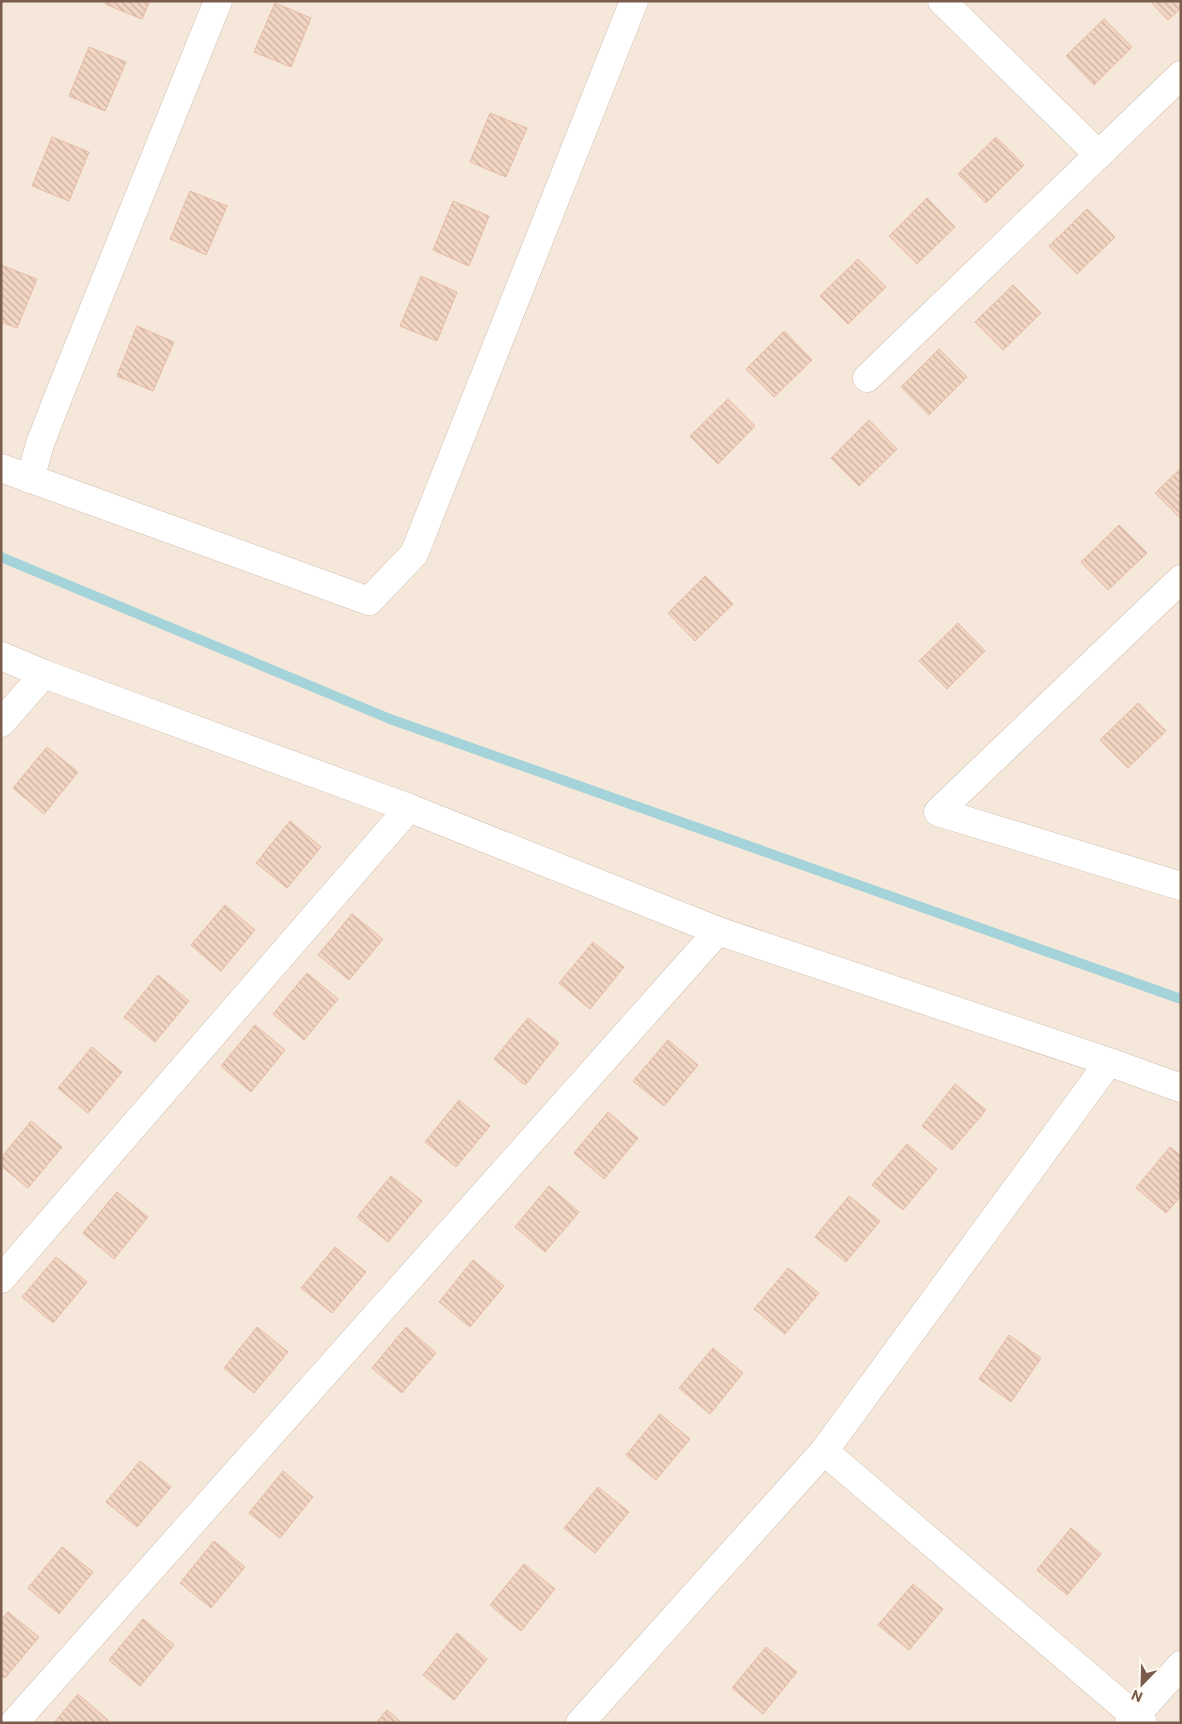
<svg xmlns="http://www.w3.org/2000/svg" width="1182" height="1724" viewBox="0 0 1182 1724" font-family="Commissioner,sans-serif">
  <style>
    .residential { fill: #f5e8da }
    .lines { fill: none; stroke-linecap: round; stroke-linejoin: round }
    .stream { stroke: #a5d3da; stroke-width: 10 }
    .building { fill: url(#building-back-hatch); stroke: #e6bba3 }
    .minor-casing { stroke: #d1beb0; stroke-width: 29 }
    .minor { stroke: #fff; stroke-width: 28 }
  </style>
  <defs>
    <pattern id="building-back-hatch" width="6" height="6" patternUnits="userSpaceOnUse" patternTransform="scale(1.25)"><rect width="6" height="6" fill="#f3d5c3"/><path d="M-1 5l2 2M0 0l6 6M5-1l2 2" fill="none" stroke="#cab0a1"/></pattern>
  </defs>
  <rect width="100%" height="100%" fill="#fdf6ec"/>
  <!-- residential -->
  <rect class="residential" x="1" y="1" width="1180" height="1722"/>
  <g class="lines">
    <!-- stream -->
    <polyline class="stream" points="1,557 390,719 1181,999"/>
  </g>
  <!-- building -->
  <g class="building">
    <polygon points="107,1 150,1 142,19 105,4"/>
    <polygon points="1150,1 1181,1 1181,8 1168,20"/>
    <polygon points="275,3 311,18 291,67 254,52"/>
    <polygon points="1104,19 1132,47 1094,85 1066,56"/>
    <polygon points="89,47 126,62 105,111 69,96"/>
    <polygon points="490,113 527,128 506,177 470,162"/>
    <polygon points="52,137 89,152 69,201 32,186"/>
    <polygon points="996,137 1024,165 986,203 958,174"/>
    <polygon points="190,191 227,206 206,255 170,239"/>
    <polygon points="927,198 955,227 917,264 889,236"/>
    <polygon points="453,201 489,216 469,266 433,250"/>
    <polygon points="1087,209 1115,237 1077,274 1049,246"/>
    <polygon points="858,259 886,287 848,324 820,296"/>
    <polygon points="1,265 37,279 17,328 1,322"/>
    <polygon points="421,276 457,292 437,341 400,326"/>
    <polygon points="1013,285 1041,313 1003,350 975,322"/>
    <polygon points="137,326 174,342 153,391 117,376"/>
    <polygon points="784,331 812,360 774,397 746,369"/>
    <polygon points="939,349 967,377 929,415 901,387"/>
    <polygon points="728,399 755,426 718,464 690,436"/>
    <polygon points="869,420 897,449 859,486 831,458"/>
    <polygon points="1181,468 1181,519 1155,493"/>
    <polygon points="1119,525 1147,553 1108,590 1081,562"/>
    <polygon points="705,576 733,604 695,641 668,613"/>
    <polygon points="958,623 985,651 947,689 919,661"/>
    <polygon points="1138,703 1166,731 1128,768 1100,740"/>
    <polygon points="47,747 78,772 44,814 13,788"/>
    <polygon points="290,821 321,847 287,888 256,863"/>
    <polygon points="225,905 255,930 221,971 191,945"/>
    <polygon points="352,914 383,939 349,980 318,955"/>
    <polygon points="593,942 624,967 590,1009 559,983"/>
    <polygon points="307,973 338,999 304,1040 273,1014"/>
    <polygon points="158,975 189,1001 155,1042 124,1017"/>
    <polygon points="528,1018 559,1043 525,1085 494,1059"/>
    <polygon points="255,1025 285,1050 251,1092 221,1066"/>
    <polygon points="668,1040 698,1065 664,1106 633,1081"/>
    <polygon points="92,1047 122,1072 88,1113 58,1088"/>
    <polygon points="955,1084 986,1110 952,1150 922,1126"/>
    <polygon points="459,1100 490,1126 456,1167 425,1142"/>
    <polygon points="608,1112 638,1138 604,1179 574,1153"/>
    <polygon points="31,1121 62,1147 28,1188 1,1166 1,1158"/>
    <polygon points="907,1144 937,1169 903,1210 872,1185"/>
    <polygon points="1170,1147 1181,1156 1181,1196 1166,1213 1136,1188"/>
    <polygon points="391,1176 422,1201 388,1242 357,1217"/>
    <polygon points="549,1186 579,1212 545,1252 515,1227"/>
    <polygon points="117,1192 148,1217 114,1259 83,1233"/>
    <polygon points="849,1196 880,1221 846,1262 815,1237"/>
    <polygon points="335,1247 366,1272 332,1313 301,1288"/>
    <polygon points="56,1257 87,1282 53,1323 22,1297"/>
    <polygon points="473,1260 504,1286 470,1327 439,1302"/>
    <polygon points="788,1268 819,1293 785,1334 754,1309"/>
    <polygon points="257,1327 288,1352 254,1393 224,1368"/>
    <polygon points="406,1327 436,1353 402,1393 372,1368"/>
    <polygon points="1009,1335 1041,1358 1011,1402 979,1379"/>
    <polygon points="713,1348 743,1373 710,1414 679,1388"/>
    <polygon points="660,1414 690,1439 656,1480 626,1455"/>
    <polygon points="140,1461 171,1487 137,1527 106,1502"/>
    <polygon points="283,1471 313,1497 280,1538 249,1513"/>
    <polygon points="598,1487 629,1512 595,1553 564,1528"/>
    <polygon points="1071,1528 1101,1554 1067,1595 1037,1570"/>
    <polygon points="214,1541 245,1567 211,1608 180,1583"/>
    <polygon points="62,1547 93,1572 59,1614 28,1588"/>
    <polygon points="524,1564 555,1589 521,1631 490,1605"/>
    <polygon points="913,1584 943,1609 909,1650 878,1625"/>
    <polygon points="8,1612 39,1637 5,1678 1,1676 1,1620"/>
    <polygon points="143,1619 174,1645 140,1686 109,1660"/>
    <polygon points="457,1633 487,1659 454,1700 423,1675"/>
    <polygon points="766,1647 797,1672 763,1714 732,1688"/>
    <polygon points="78,1694 108,1720 106,1723 54,1723"/>
    <polygon points="387,1710 402,1723 376,1723"/>
  </g>
  <g class="lines">
    <defs>
      <g id="minor">
        <polyline points="942,1 1099,155"/>
        <polyline points="867,378 1181,75"/>
        <polyline points="1,468 369,601 414,554 634,1"/>
        <polyline points="30,479 40,444 57,400 218,1"/>
        <polyline points="1181,579 938,812 1181,886"/>
        <polyline points="1,656 44,674 409,808 718,931 1109,1062 1181,1088"/>
        <polyline points="1,723 44,674"/>
        <polyline points="1,1279 409,808"/>
        <polyline points="824,1451 1143,1723"/>
        <polyline points="14,1723 718,931"/>
        <polyline points="580,1723 824,1451 1109,1062"/>
        <polyline points="1129,1723 1181,1665"/>
      </g>
    </defs>
    <!-- minor casing -->
    <use href="#minor" class="minor-casing"/>
    <!-- minor -->
    <use href="#minor" class="minor"/>
  </g>
  <!-- border -->
  <rect width="1182" height="1724" fill="none" stroke="#7a5c4d" stroke-width="5"/>
  <!-- north arrow -->
  <g transform="translate(1142 1684) rotate(203)" stroke="#fffaf3" stroke-width="4" paint-order="stroke">
  <path d="M0-4L9 19L0 12L-9 19Z" fill="#7a5c4d"/>
  <text y="-8" font-size="14" font-weight="bold" text-anchor="middle" fill="#7a5c4d">N</text>
  </g>
</svg>
